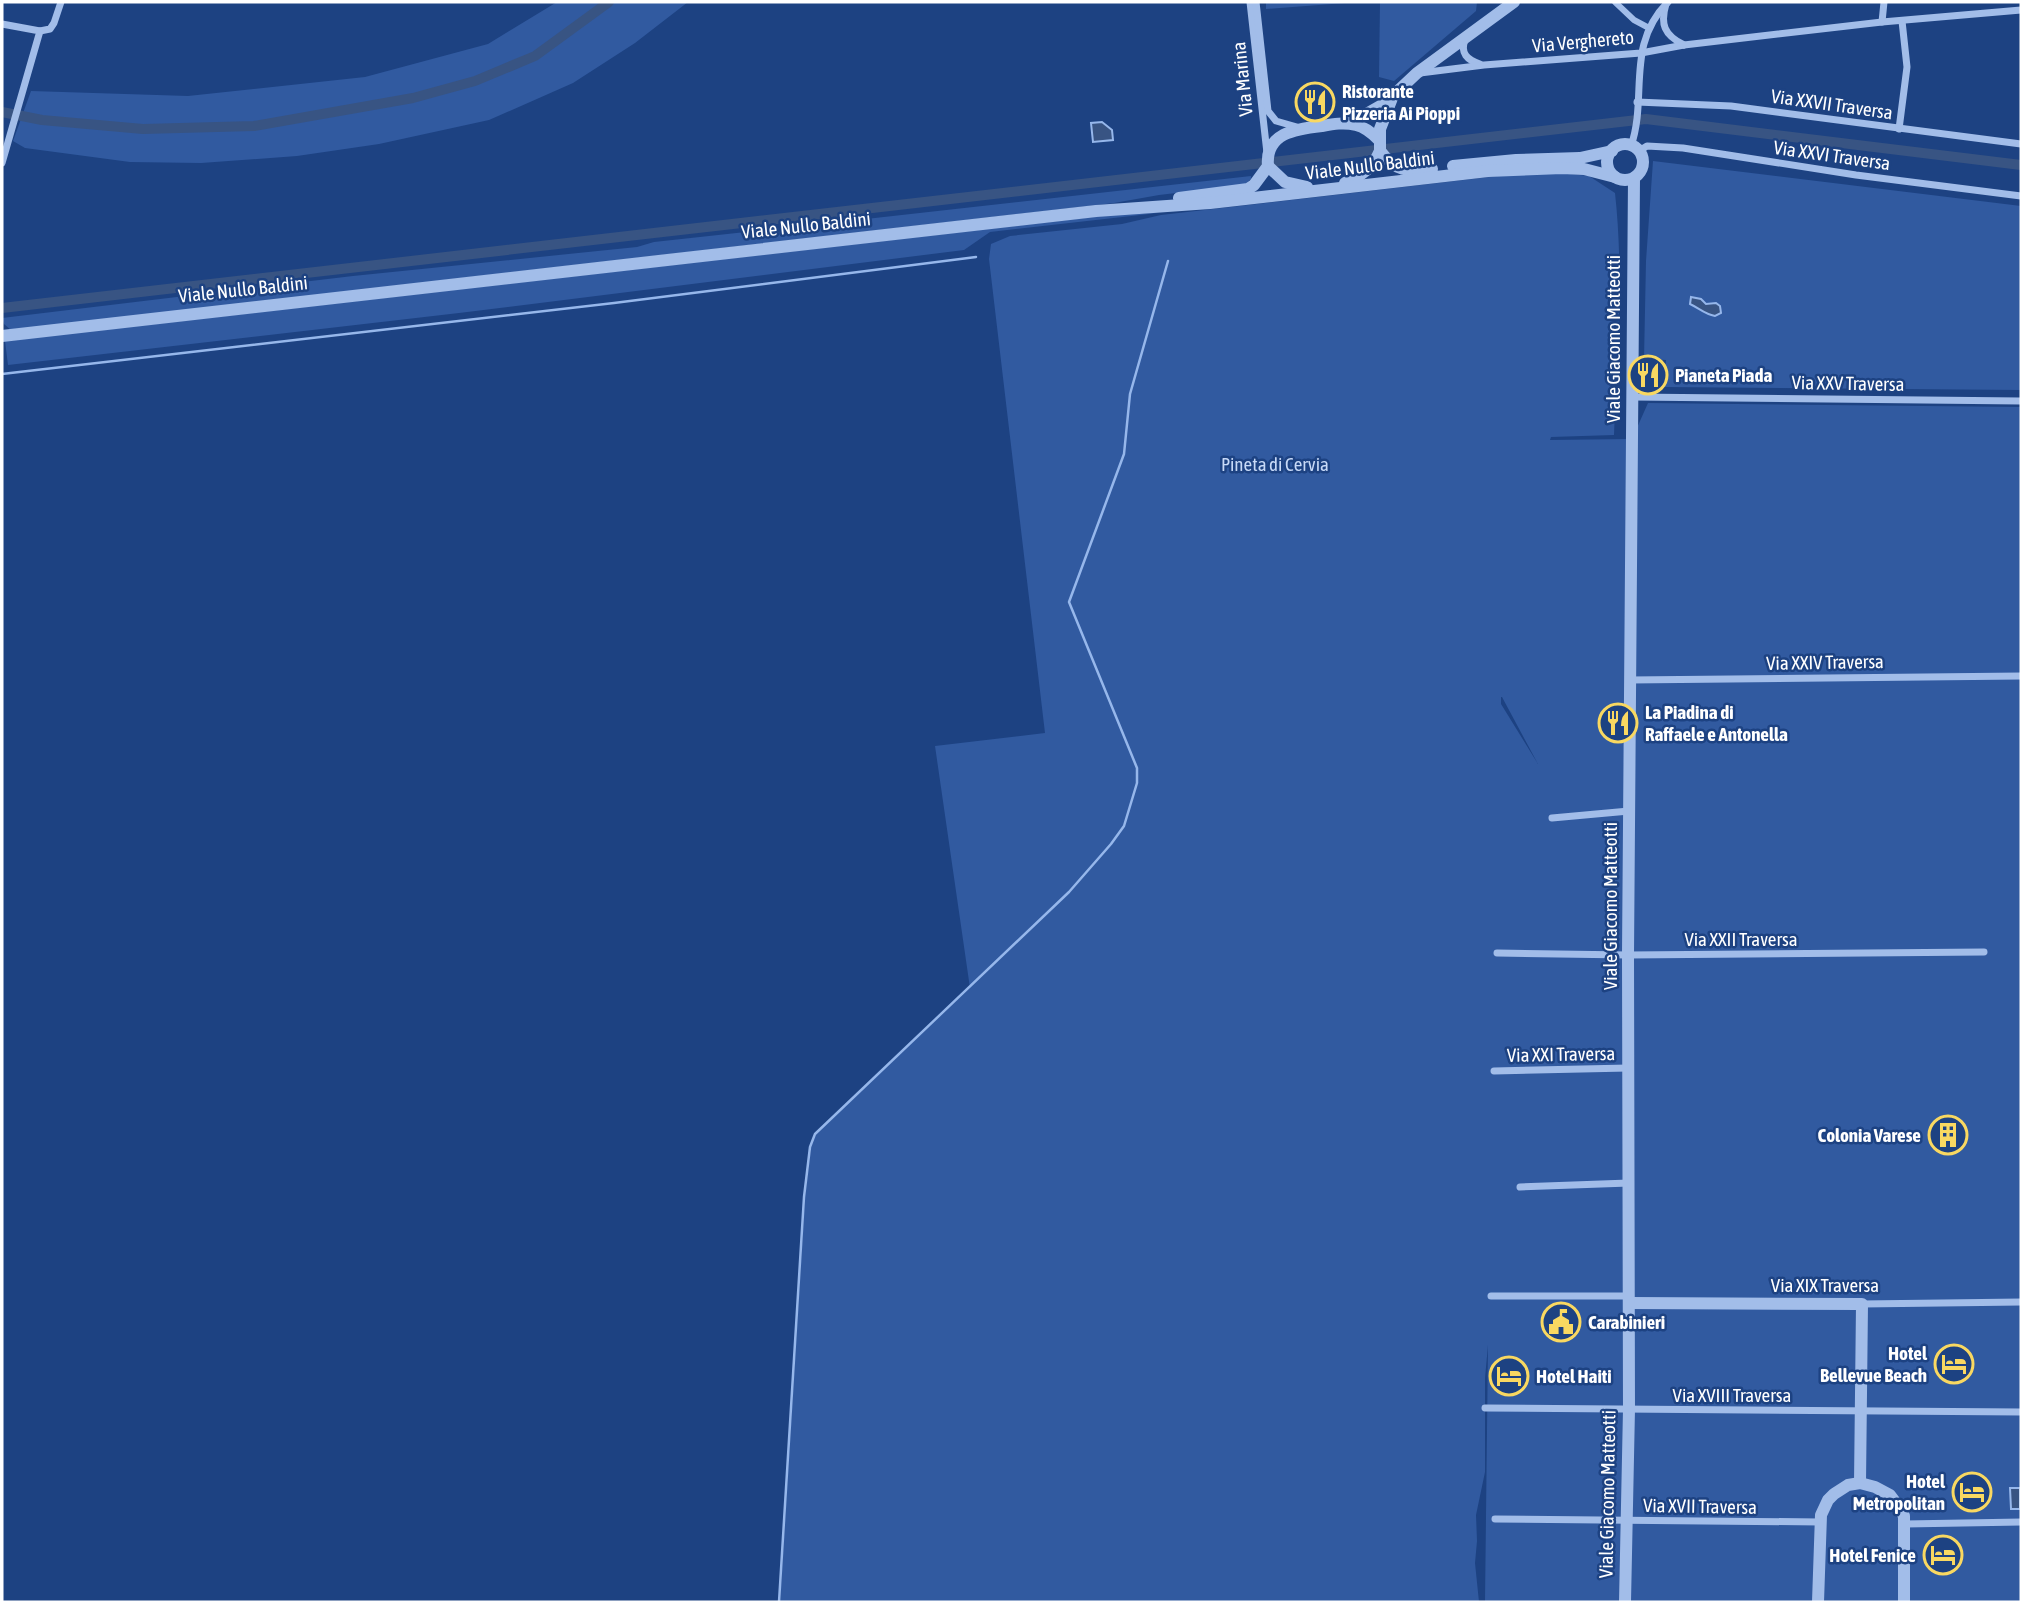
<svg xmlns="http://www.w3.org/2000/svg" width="2023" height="1604" viewBox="0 0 2023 1604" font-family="'Asap Condensed',sans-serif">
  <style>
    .green { fill: #315aa0; fill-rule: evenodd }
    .water { fill: #385483; stroke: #96b7eb; stroke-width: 2 }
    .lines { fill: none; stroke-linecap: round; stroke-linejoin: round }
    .stream { stroke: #96b7eb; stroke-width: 2.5 }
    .canal { stroke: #385483; stroke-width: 10 }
    .pedestrian { stroke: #a2bde9; stroke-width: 6 }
    .minor { stroke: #a2bde9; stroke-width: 7 }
    .tertiary { stroke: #a2bde9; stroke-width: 12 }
    .labels { text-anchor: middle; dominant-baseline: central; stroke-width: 5; stroke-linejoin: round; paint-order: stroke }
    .street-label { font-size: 19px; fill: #fff; stroke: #1d4282 }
    .poi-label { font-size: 19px; font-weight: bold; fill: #fff; stroke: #1d4282; text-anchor: start }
    .park-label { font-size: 19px; fill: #c7d9f7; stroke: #1d4282 }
  </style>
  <rect width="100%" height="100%" fill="#1d4282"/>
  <!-- green -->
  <g class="green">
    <polygon points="557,2 688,2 635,43 573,83 489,120 379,144 297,156 201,163 130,162 25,148 13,141 31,91 188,96 365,77 488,44"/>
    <polygon points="1266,2 1358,2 1266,9"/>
    <polygon points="1380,2 1477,2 1476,11 1394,81 1379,77"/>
    <polygon points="1653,161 2021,206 2021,390 1664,387 1666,360 1644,359 1646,261"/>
    <path d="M1542 171 1589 176 1615 193C1624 273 1617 355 1614 435L1551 437 1550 440 1632 439 1648 403 2021 407V1602H1485L1488 1345 1485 1378V1472L1476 1515 1477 1541 1475 1563 1479 1602H780L805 1197 811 1147 816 1134 970 988 935 746 1045 733 989 259 991 244 1010 236 1122 224 1161 215ZM1501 697H1502L1538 764 1501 704Z"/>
    <polygon points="1251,176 1251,179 1244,185 1159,195 1114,203 11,330 4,324 2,318 353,276 637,247 654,242 829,223 848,224 866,219"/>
    <polygon points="1158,213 990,232 964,250 459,313 8,365 5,341 1111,215"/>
  </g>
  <!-- water -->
  <g class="water">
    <polygon points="1102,122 1112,130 1113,140 1093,142 1091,123"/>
    <path d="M1691 297 1701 299 1706 304 1716 303 1720 306 1721 313 1715 316C1704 314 1699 308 1690 304Z"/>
    <polygon points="2010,1488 2020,1488 2020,1509 2011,1509"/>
  </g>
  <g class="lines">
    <!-- stream -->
    <g class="stream">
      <polyline points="2,374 614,303 976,257"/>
      <polyline points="779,1602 804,1197 810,1147 815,1134 1069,892 1111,844 1124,826 1137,783 1137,768 1069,602 1124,454 1130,394 1168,261"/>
    </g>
    <!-- canal -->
    <g class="canal">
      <polyline points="2,112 42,120 143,129 254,126 413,98 475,81 535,56 609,2"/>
      <polyline points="2,308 1646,119 2021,165"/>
    </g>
    <!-- pedestrian -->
    <polyline class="pedestrian" points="1615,2 1634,20 1649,28"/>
    <!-- minor -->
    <g class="minor">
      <polyline points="1250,2 1267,153"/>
      <polyline points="1256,2 1268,111 1276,121 1297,127"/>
      <path d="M1666 4C1660 24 1664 35 1684 45"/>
      <polyline points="1882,22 1884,2"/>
      <polyline points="2,24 40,31 2,163"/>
      <polyline points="40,31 50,29 54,23 61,2"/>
      <path d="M1465 40C1460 53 1467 60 1480 64"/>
      <polyline points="1420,73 1484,65 1641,53 1684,45 1882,22 2021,10"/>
      <polyline points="1637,102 1731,106 2021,144"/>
      <polyline points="1899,129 1907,67 1902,21"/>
      <path d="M1631 146C1648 97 1625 45 1668 2"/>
      <polyline points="1639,151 1647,146 1683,148 1856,175 2021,196"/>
      <polyline points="1632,397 2021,401"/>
      <polyline points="1630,680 2021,676"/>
      <polyline points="1552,818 1629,811"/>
      <polyline points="1497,953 1628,955 1984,952"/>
      <polyline points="1494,1071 1628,1068"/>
      <polyline points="1520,1187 1629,1183"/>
      <polyline points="1491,1296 1629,1296"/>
      <polyline points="1862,1304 2021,1302"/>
      <polyline points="1485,1408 2021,1412"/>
      <polyline points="1495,1519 1820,1522"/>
      <polyline points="1905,1524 2021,1522"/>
    </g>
    <!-- tertiary -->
    <g class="tertiary">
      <polyline points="1344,123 1363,116 1384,104 1417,73 1514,2"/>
      <circle cx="1625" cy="162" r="18"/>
      <path d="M1380 151C1396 172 1407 171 1432 169"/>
      <polyline points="1268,166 1285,182 1307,187"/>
      <polyline points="1453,166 1516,160 1580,158 1612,151"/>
      <polyline points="1345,183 1360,175 1373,165 1380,151 1380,129 1392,98"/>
      <path d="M1179 198 1248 189 1254 185 1268 166C1265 133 1295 129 1322 126 1333 124 1344 122 1356 125 1365 127 1372 133 1379 140"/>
      <polyline points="2,336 1096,211 1210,203 1488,171 1562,168 1584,169 1615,177"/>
      <polyline points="1629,1303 1862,1304 1860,1483"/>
      <polyline points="1625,1602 1629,1409 1628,955 1634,178"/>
      <polyline points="1818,1602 1821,1515 1828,1500 1834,1494 1848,1485 1860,1483 1875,1487 1890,1495 1896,1503 1904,1516 1904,1602"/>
    </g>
  </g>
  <!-- icons -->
  <defs>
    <symbol id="restaurant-ring" viewBox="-11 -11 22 22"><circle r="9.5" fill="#1d4282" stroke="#f9d861" stroke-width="1.5"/><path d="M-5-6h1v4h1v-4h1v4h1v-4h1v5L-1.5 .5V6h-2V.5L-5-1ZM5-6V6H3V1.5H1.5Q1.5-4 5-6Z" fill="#f9d861"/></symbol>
    <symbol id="building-ring" viewBox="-11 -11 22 22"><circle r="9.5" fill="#1d4282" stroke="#f9d861" stroke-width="1.5"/><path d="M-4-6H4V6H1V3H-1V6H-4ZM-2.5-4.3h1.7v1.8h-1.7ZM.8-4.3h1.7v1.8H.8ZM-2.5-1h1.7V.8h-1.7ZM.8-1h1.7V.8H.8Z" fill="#f9d861"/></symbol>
    <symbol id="civic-ring" viewBox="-11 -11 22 22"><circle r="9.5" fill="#1d4282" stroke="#f9d861" stroke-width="1.5"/><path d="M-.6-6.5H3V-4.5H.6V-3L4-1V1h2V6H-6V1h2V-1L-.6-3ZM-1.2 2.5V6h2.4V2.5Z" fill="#f9d861"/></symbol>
    <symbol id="hotel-ring" viewBox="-11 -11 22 22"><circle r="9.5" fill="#1d4282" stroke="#f9d861" stroke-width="1.5"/><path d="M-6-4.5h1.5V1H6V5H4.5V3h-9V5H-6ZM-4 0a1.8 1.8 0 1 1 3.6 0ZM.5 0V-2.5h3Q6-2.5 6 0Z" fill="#f9d861"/></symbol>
  </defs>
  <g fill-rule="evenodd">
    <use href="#restaurant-ring" x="1293" y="80" width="44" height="44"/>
    <use href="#restaurant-ring" x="1626" y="353" width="44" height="44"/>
    <use href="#restaurant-ring" x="1596" y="701" width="44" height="44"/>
    <use href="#building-ring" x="1926" y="1113" width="44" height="44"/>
    <use href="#civic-ring" x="1539" y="1300" width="44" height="44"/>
    <use href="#hotel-ring" x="1932" y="1342" width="44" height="44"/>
    <use href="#hotel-ring" x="1487" y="1354" width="44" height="44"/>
    <use href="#hotel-ring" x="1950" y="1470" width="44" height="44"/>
    <use href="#hotel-ring" x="1921" y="1533" width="44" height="44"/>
  </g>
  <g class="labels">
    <!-- street labels -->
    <g class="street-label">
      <text transform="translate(1583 41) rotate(-5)">Via Verghereto</text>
      <text transform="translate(1242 79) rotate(-96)">Via Marina</text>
      <text transform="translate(1832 104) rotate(8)">Via XXVII Traversa</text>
      <text transform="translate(1832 155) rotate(8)">Via XXVI Traversa</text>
      <text transform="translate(1370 165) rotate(-7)">Viale Nullo Baldini</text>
      <text transform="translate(806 225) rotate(-6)">Viale Nullo Baldini</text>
      <text transform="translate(243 289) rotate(-6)">Viale Nullo Baldini</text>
      <text transform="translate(1613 339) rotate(-90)">Viale Giacomo Matteotti</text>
      <text transform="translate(1848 383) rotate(1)">Via XXV Traversa</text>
      <text transform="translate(1825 662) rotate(-1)">Via XXIV Traversa</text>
      <text transform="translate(1610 906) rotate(-90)">Viale Giacomo Matteotti</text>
      <text x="1741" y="939">Via XXII Traversa</text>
      <text transform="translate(1561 1054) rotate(-1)">Via XXI Traversa</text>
      <text x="1825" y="1285">Via XIX Traversa</text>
      <text x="1732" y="1395">Via XVIII Traversa</text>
      <text transform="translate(1607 1494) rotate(-89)">Viale Giacomo Matteotti</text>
      <text transform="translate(1700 1506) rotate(1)">Via XVII Traversa</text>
    </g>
    <!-- poi labels -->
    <g class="poi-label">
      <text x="1342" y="91">Ristorante<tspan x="1342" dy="22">Pizzeria Ai Pioppi</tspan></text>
      <text x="1675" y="375">Pianeta Piada</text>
      <text x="1645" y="712">La Piadina di<tspan x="1645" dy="22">Raffaele e Antonella</tspan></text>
      <text x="1921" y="1135" text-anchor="end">Colonia Varese</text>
      <text x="1588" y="1322">Carabinieri</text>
      <text x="1927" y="1353" text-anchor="end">Hotel<tspan x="1927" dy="22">Bellevue Beach</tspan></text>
      <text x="1536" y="1376">Hotel Haiti</text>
      <text x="1945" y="1481" text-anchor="end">Hotel<tspan x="1945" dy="22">Metropolitan</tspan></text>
      <text x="1916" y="1555" text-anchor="end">Hotel Fenice</text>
    </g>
    <!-- park labels -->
    <g class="park-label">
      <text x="1275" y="464">Pineta di Cervia</text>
    </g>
  </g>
  <!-- border -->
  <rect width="2023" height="1604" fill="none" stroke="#ffffff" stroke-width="7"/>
</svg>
